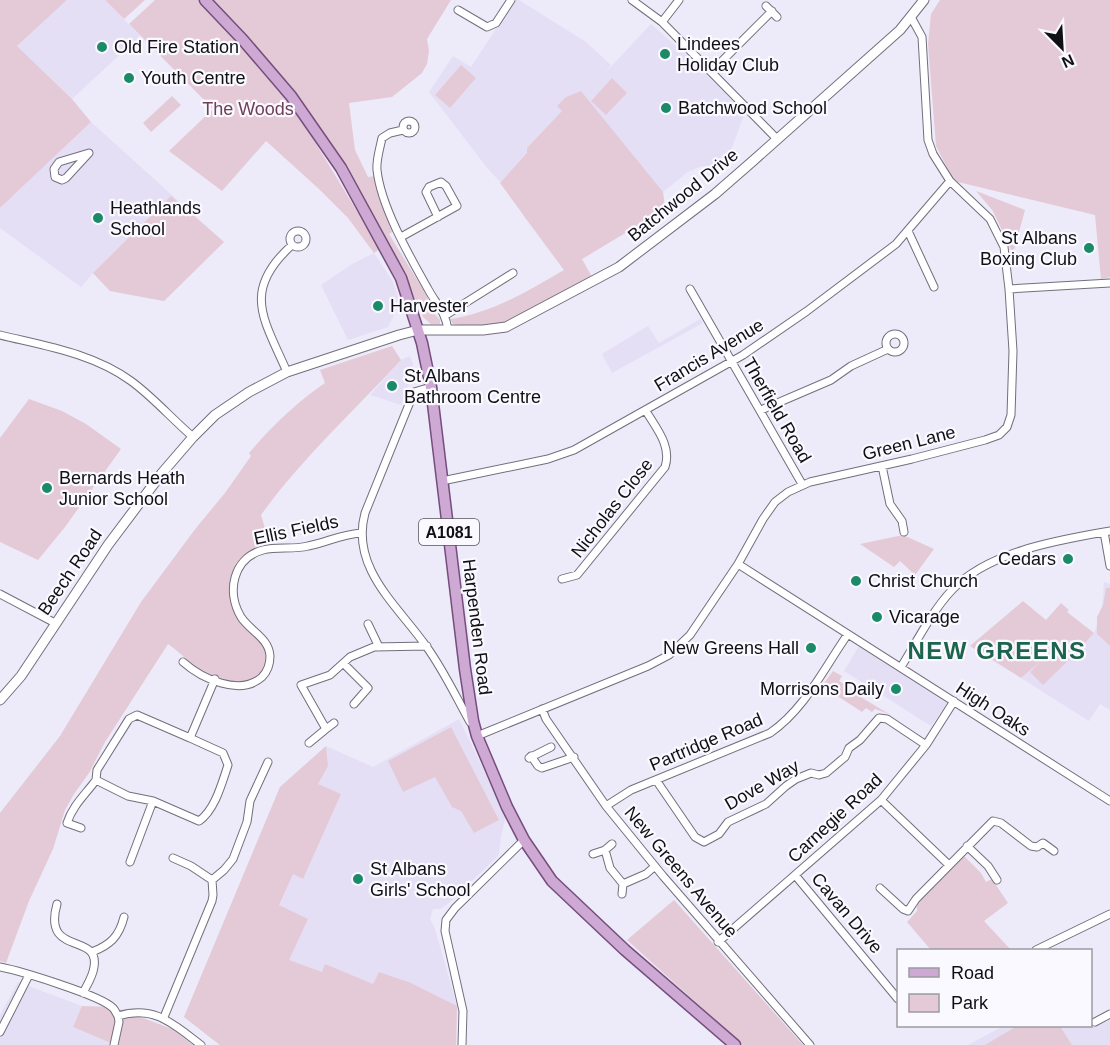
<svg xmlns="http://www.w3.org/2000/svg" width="1110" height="1045" font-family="Helvetica,sans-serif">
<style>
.built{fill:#e5dff6}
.green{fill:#e4cad6}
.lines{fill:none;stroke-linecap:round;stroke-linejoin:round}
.street-casing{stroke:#726f7c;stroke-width:9}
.secondary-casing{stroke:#726f7c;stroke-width:11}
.primary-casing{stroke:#754e7d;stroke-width:13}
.street{stroke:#fff;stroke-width:7}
.secondary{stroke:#fff;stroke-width:9}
.primary{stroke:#cda9d3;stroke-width:10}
.poi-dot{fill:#1b8a69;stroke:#faf9ff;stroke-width:2}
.labels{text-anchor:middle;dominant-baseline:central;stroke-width:4.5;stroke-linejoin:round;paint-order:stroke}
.shield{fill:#faf9ff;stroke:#56555a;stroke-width:1.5}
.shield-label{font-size:16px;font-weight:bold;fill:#100f14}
.poi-label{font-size:18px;fill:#100f14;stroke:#faf9ff;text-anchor:start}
.park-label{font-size:18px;fill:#6e3f57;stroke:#faf9ff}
.street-label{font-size:18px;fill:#100f14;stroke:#faf9ff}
.district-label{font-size:24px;font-weight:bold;letter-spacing:1.5px;fill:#1d644d;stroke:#faf9ff}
</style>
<rect width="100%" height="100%" fill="#edeaf9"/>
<path class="built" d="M67,0H105L140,36L72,99L17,46Z
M515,0H519L586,42L611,65L605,73L651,24L683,52L731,99L744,115L730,153L708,169L702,166L688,172L663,192L665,209L564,270L524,217L505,187L488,169L429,92L453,56L471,67Z
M91,122L224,242L164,301L110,291L93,273L81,287L0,228V208Z
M374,253L393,282L400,303L388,327L348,340L321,285L352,264Z
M700,319L703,323L612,373L602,354L648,326L659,343Z
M410,356L413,364L407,393L401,405L370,395L401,360Z
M1104,582L1110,584V710L1100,704L1089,721L1021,678L1049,652V642L1075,640L1094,633L1102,610Z
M859,646L947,703L931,726L844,671Z
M459,719L506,816L501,836L499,855L448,904L440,909H433L430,919L435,929L457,1006L456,1045H220L184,1017L280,787L326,746L373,767Z
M18,982L82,1006L73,1027L114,1045H0V1015Z
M1110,1017V1044L1108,1045H968L1003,1026H1083L1086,1027Z"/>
<path class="green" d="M0,0H67L17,46L72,99L91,122L0,208Z
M105,0H145L124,19Z
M155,0H200L241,42L296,111L380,249L374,253L348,218L319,189L266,141L222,191L169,151L213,109L129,24Z
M210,0H451L427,39L429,51L427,64L422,73L392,97L349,103L355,150L368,177L377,176L395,230L389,234L427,296L431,310L440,320V324H431L423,317L402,270L343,166Z
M940,0H1110V277L1101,279L1095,215L954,181L936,146L928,44L931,14Z
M461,65L476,78L450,108L435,95Z
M612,78L627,93L606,115L591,101Z
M581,91L663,192L665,209L582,259L592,277L502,324L473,327L453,324L450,319C492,313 528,291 564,270L500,183L527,153V148L562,111L557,106L566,97Z
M172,96L181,105L151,132L143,123Z
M976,191L1025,210L1013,254L993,211Z
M171,196L224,242L164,301L110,291L93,273Z
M392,346L401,360C354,411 302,458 261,515L270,545C232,551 218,591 240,622C248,632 260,637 265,649C268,657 267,668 260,675C243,690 207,677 192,664C184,657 177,650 168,644L105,742L89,773L74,794L65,810L53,849L29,901L6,963L0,961V813L60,736L141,602L196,528L225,493L251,456L249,453C271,427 297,402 325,383L320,370Z
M29,399L62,411L86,424L121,449L65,527L38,560L0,542V438Z
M903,535L934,549L915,575L900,561L894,567L860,544Z
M1106,588H1110V646L1097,634V617L1103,605Z
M1023,601L1046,620L1061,603L1069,610L1067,612L1094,633L1084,644L1075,640L1049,642L1050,652L1055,650L1062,656L1069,649L1074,655L1043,685L1030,672L1042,660L1021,678L970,646Z
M833,671L842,676L839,681L844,684V687L889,714L875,709L872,712L866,708L862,712L822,686Z
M451,727L499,820L474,833L461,811L452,807L435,777L403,792L388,761Z
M326,746L328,766L318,784L341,794L303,879L293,874L279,905L308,919L289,960L322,972L325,964L373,984L379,972L411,983L457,1006L456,1045H220L184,1017L280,787Z
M963,855L981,873L986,882L992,879L1008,903L984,921L1011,950H931L907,922L917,911V902Z
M674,900L803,1045H743L627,940Z
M82,1006L114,1007L172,1029L193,1045H115L73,1027Z
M1017,1026H1060L1072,1045H985Z"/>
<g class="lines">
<g class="street-casing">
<path id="street" d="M632,0L662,22L777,139
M766,6L777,17
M458,10L487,27L496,23L511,0
M662,22L679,0
M711,72L772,11
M403 127a6 6 0 1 1 12 0a6 6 0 1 1-12 0Z
M403,130L390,133L382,138C380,148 376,160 377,170C381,207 410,257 428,289C437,306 445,310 448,330
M89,153L66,178L62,180L55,177L54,169L59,162Z
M290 239a8 8 0 1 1 16 0a8 8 0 1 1-16 0Z
M908,231L934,287
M401,237L457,206L446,186L441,182L429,187L426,192L438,217
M690,289L802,484
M1009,289L1110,283
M446,315L513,273
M886 343a9 9 0 1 1 18 0a9 9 0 1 1-18 0Z
M0,335C45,346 92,353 131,381C153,397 172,419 193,437
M287,372C264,319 241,291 292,245
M431,387L414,392L365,513C350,568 398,606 426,646C443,669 456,697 470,722
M761,410L831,380L851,366L888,349
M882,466L890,504L902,521L904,532
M442,481L548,459L574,450L743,355L807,311L896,244L950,181
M1104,532L1110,566
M738,564L1110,801
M562,579L577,575L665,467C672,446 656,428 646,411
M0,594L55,623
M368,624L379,647
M183,662C201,678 240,697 262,677C267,672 270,664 270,656C269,638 250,631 241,617C226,592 233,558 263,550C277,546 293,550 308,546C328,542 339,535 361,533
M344,664L368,688L354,704
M901,667C916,643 932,611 952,590C989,551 1059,540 1110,531
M542,709L546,719L606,806L663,876L810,1045
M326,729L334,723
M477,736L648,666L669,655L690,635L738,564L763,519L775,502L788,492L810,482L912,459L985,440L999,435L1007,427L1011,415L1013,351L1009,289L1004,247L990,219L950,181L933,154L928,140L922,37L911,17
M190,738L137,715L129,719L97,770L96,780L128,796L153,801L199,821C215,810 222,783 228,765L223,753L190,738L215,679
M309,743L326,729L301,685L330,675L350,657L374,647L427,646
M531,756L538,766L542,768L574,757
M529,758L551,747
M656,780L695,837L704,842L719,834L728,822L766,804L786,786L796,779L811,773L819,775L826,773L845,757L849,748L860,740L879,718L887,719L926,745
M881,800L949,865
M606,806L631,790L770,733C805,709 824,668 848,634
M81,828L67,823C73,805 85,795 96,780
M612,844L605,850L610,868L623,884
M967,846L988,866L997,880
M593,854L605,850
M173,858L191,866L212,880
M130,862L153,801
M795,875L898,999
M212,880L224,870L233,859L247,822L250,801L268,762
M623,884L646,874L655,866
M880,888L903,909L908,911L916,899L993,821L1001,823L1031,846L1037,847L1043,843L1054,851
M622,894L623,884
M57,904C42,957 100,932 94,967C93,976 87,985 83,993
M718,942L881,800L926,745L954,701
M1036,950L1110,914
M92,952C110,945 119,937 124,917
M0,967C20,971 100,995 113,1008C115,1010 116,1013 118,1016
M118,1016C155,1005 173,1024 201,1045
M164,1017L212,901L213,895L212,880
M1095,1022L1110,1014
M0,1032L29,975
M114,1045L119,1022L118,1016
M462,1045L463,1011L445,931L446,920L455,908L524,840"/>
</g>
<g class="secondary-casing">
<path id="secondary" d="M0,700L21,676L108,545L162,473L193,437L215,415L249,392L287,372L399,335L418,330H483L506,327L619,267L715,194L754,160L900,30L924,0"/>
</g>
<g class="primary-casing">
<path id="primary" d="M205,0L243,40L291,96L341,168L401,278L422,343L431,387L465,669L473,721L477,736L507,807L524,840L552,881L625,950L735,1045"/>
</g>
<use href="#street" class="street"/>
<use href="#secondary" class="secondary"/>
<use href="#primary" class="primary"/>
</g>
<g class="poi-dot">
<circle cx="102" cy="47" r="6"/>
<circle cx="665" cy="54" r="6"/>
<circle cx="129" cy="78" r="6"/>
<circle cx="666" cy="108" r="6"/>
<circle cx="98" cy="218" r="6"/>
<circle cx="1089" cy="248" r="6"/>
<circle cx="378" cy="306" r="6"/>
<circle cx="392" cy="386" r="6"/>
<circle cx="47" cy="488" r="6"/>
<circle cx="1068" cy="559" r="6"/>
<circle cx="856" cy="581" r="6"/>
<circle cx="877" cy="617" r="6"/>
<circle cx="811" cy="648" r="6"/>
<circle cx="896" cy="689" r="6"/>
<circle cx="358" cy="879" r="6"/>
</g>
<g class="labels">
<rect class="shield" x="419" y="519" width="60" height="26" rx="4.5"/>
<g class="shield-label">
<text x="449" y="532">A1081</text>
</g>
<g class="poi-label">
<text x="677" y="44">Lindees<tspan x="677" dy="21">Holiday Club</tspan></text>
<text x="114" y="47">Old Fire Station</text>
<text x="141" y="78">Youth Centre</text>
<text x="678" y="108">Batchwood School</text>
<text x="110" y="208">Heathlands<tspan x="110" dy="21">School</tspan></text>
<text x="1077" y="238" text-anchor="end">St Albans<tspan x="1077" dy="21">Boxing Club</tspan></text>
<text x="390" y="306">Harvester</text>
<text x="404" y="376">St Albans<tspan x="404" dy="21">Bathroom Centre</tspan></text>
<text x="59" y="478">Bernards Heath<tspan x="59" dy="21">Junior School</tspan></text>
<text x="1056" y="559" text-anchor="end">Cedars</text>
<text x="868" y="581">Christ Church</text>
<text x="889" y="617">Vicarage</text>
<text x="799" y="648" text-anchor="end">New Greens Hall</text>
<text x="884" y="689" text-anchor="end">Morrisons Daily</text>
<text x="370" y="869">St Albans<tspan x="370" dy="21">Girls' School</tspan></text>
</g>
<g class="park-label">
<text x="248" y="109">The Woods</text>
</g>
<g class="street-label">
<text transform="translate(683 195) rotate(-39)">Batchwood Drive</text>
<text transform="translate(709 355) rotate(-31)">Francis Avenue</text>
<text transform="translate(777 410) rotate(60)">Therfield Road</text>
<text transform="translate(909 443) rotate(-14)">Green Lane</text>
<text transform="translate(612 508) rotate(-52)">Nicholas Close</text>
<text transform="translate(296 530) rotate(-12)">Ellis Fields</text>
<text transform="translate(70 572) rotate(-56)">Beech Road</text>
<text transform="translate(477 627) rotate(83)">Harpenden Road</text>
<text transform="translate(993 709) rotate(33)">High Oaks</text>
<text transform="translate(706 742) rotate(-23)">Partridge Road</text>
<text transform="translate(762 785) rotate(-30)">Dove Way</text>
<text transform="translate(835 818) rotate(-43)">Carnegie Road</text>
<text transform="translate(681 872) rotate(50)">New Greens Avenue</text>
<text transform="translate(847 913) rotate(50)">Cavan Drive</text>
</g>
<g class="district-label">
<text x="997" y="650">NEW GREENS</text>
</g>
</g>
<rect x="897" y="949" width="195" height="78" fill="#faf9ff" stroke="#9c9ba1" stroke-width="1.5"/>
<rect x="909" y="968" width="30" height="9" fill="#cda9d3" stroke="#9c9ba1" stroke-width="1.5"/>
<text x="951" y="979" font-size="18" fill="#100f14">Road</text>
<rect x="909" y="994" width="30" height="18" fill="#e4cad6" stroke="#9c9ba1" stroke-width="1.5"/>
<text x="951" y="1009" font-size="18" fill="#100f14">Park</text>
<g transform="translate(1062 48) rotate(156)" stroke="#faf9ff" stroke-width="4.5" paint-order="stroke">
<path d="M0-4.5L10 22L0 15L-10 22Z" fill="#100f14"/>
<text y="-9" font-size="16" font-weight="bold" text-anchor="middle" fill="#100f14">N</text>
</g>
</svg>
